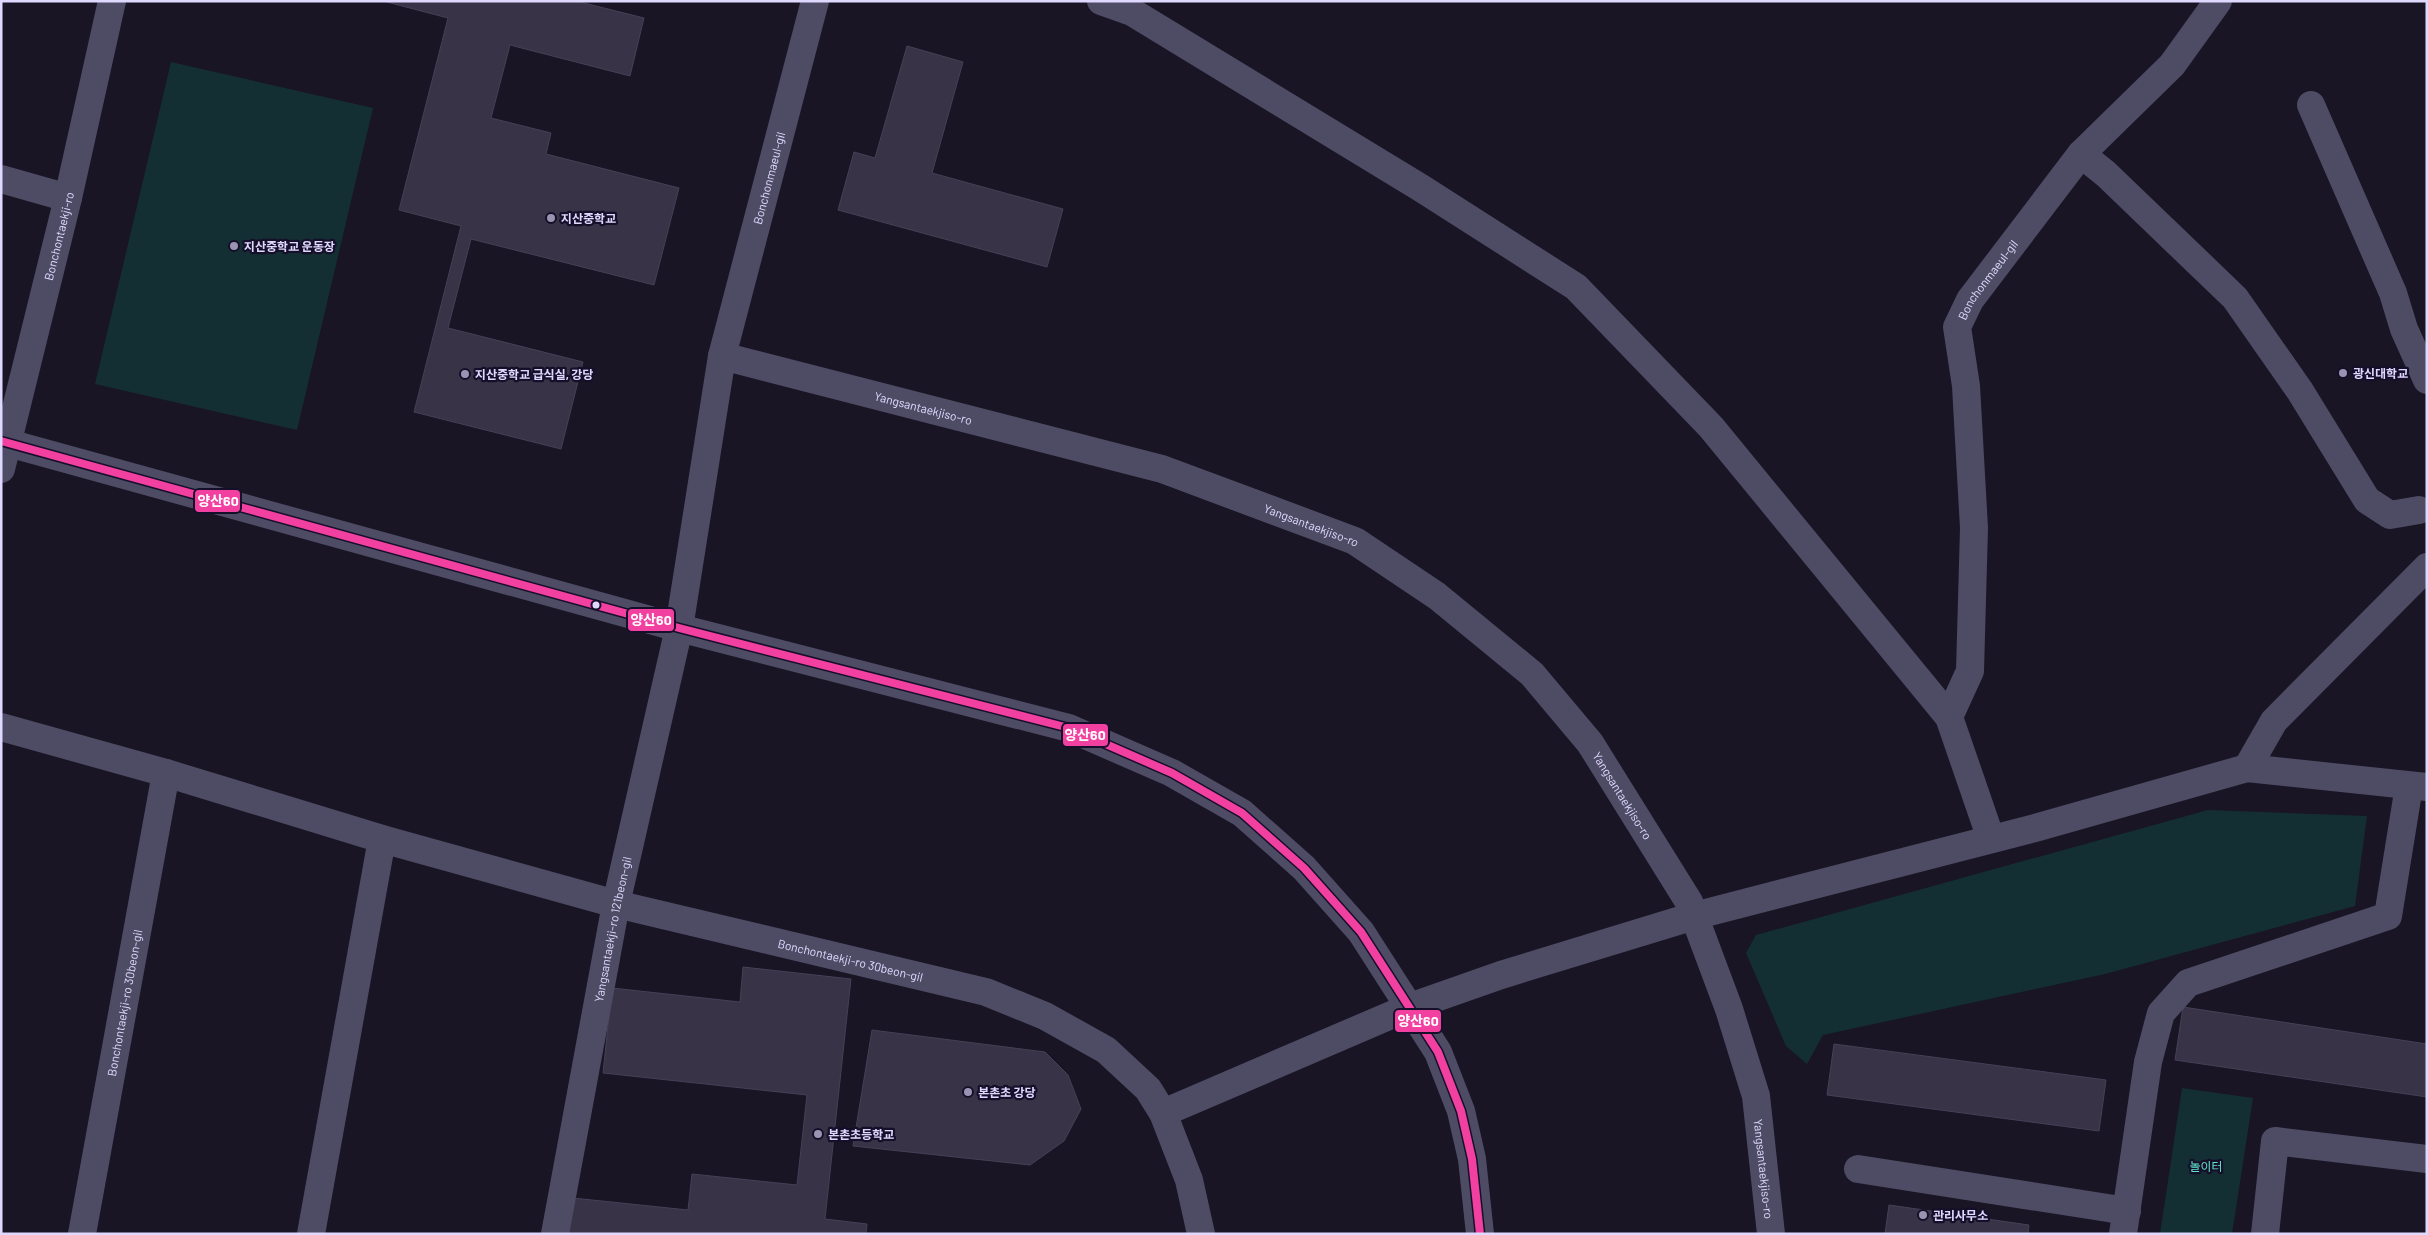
<svg xmlns="http://www.w3.org/2000/svg" width="2428" height="1235" font-family="Barlow,'Noto Sans KR',sans-serif">
<style>
.green{fill:#132f33}
.building{fill:#383346;stroke:#464058}
.lines{fill:none;stroke-linecap:round;stroke-linejoin:round}
.minor{stroke:#4e4b65;stroke-width:28}
.bus-1-casing{stroke:#160f2a;stroke-width:11}
.bus-1{stroke:#f240a1;stroke-width:8}
.poi-dot{fill:#9a94b2;stroke:#160f2a;stroke-width:2}
.bus-dot{fill:#e0d9ff;stroke:#160f2a;stroke-width:2}
.labels{text-anchor:middle;dominant-baseline:central;stroke-width:4.5;stroke-linejoin:round;paint-order:stroke}
.street-label{font-size:12px;fill:#e0d9ff;stroke:#160f2a}
.poi-label{font-size:12px;font-weight:bold;fill:#e0d9ff;stroke:#160f2a;text-anchor:start}
.park-label{font-size:12px;fill:#5fe5ce;stroke:#160f2a}
.line-badge{stroke:#160f2a;stroke-width:2}
.badge-label{font-size:14px;text-anchor:middle;font-weight:bold;fill:#fff}
</style>
<rect width="100%" height="100%" fill="#191524"/>
<path class="green" d="M171,62L373,108L297,430L95,384Z
M2208,810L2367,816L2355,906L2105,974L1823,1035L1807,1064L1786,1046L1746,953L1756,935Z
M2182,1088L2253,1098L2232,1234H2160Z"/>
<path class="building" d="M383,1H576L644,18L630,76L510,45L491,118L551,133L546,154L679,188L654,285L471,239L448,328L583,362L561,449L414,412L461,226L399,210L448,18Z
M907,46L963,62L932,173L1063,209L1047,267L838,210L854,152L875,158Z
M743,967L851,979L825,1219L867,1224L866,1234H569L573,1198L688,1210L692,1174L797,1185L807,1095L603,1073L612,988L740,1002Z
M2183,1007L2427,1044V1097L2175,1060Z
M872,1030L1045,1052L1068,1075L1081,1109L1064,1141L1030,1165L853,1146Z
M1834,1044L2106,1080L2099,1131L1827,1095Z
M1889,1205L2029,1225L2028,1234H1885Z"/>
<g class="lines">
<g class="minor">
<path d="M1101,1L1132,12L1421,188L1576,287L1711,427L1949,717L1991,839"/>
<path d="M2311,105L2393,293L2404,329L2427,380"/>
<path d="M2081,154L2106,174L2235,298L2300,391L2367,500L2390,515L2419,510"/>
<path d="M1,179L68,198"/>
<path id="s1" d="M722,356L815,1"/>
<path d="M1,441L679,628L1069,728L1172,773L1242,813L1304,868L1361,932L1438,1052L1461,1111L1472,1159L1480,1234"/>
<path id="s2" d="M1,469L68,198L112,1"/>
<path id="s3" d="M1949,717L1970,671L1974,528L1966,386L1957,327L1970,300L2081,154L2172,65L2218,1"/>
<path id="s4" d="M1,727L166,773L382,839L616,904L986,992L1045,1016L1106,1050L1148,1089L1163,1113L1189,1180L1201,1234"/>
<path d="M2247,768L2274,721L2427,567"/>
<path d="M1163,1113L1410,1007L1501,975L1694,916L2035,828L2247,768L2427,787"/>
<path d="M1858,1169L2127,1211"/>
<path id="s5" d="M82,1234L166,773"/>
<path d="M311,1234L382,839"/>
<path id="s6" d="M555,1234L616,904L679,628L722,356L1162,469L1355,541L1437,596L1532,674L1590,743L1689,902L1729,1009L1756,1096L1771,1234"/>
<path d="M2123,1234L2148,1062L2161,1013L2188,983L2388,916L2409,786"/>
<path d="M2265,1234L2275,1141L2427,1159"/>
</g>
<g class="bus-1-casing">
<path id="bus-1" d="M1,441L679,628L1069,728L1172,773L1242,813L1304,868L1361,932L1438,1052L1461,1111L1472,1159L1480,1234"/>
</g>
<use href="#bus-1" class="bus-1"/>
</g>
<g class="poi-dot">
<circle cx="551" cy="218" r="5"/>
<circle cx="234" cy="246" r="5"/>
<circle cx="2343" cy="373" r="5"/>
<circle cx="465" cy="374" r="5"/>
<circle cx="968" cy="1092" r="5"/>
<circle cx="818" cy="1134" r="5"/>
<circle cx="1923" cy="1215" r="5"/>
</g>
<circle class="bus-dot" cx="596" cy="605" r="4.5"/>
<g class="labels">
<g class="street-label">
<text stroke="none"><textPath href="#s1" startOffset="184">Bonchonmaeul-gil</textPath></text>
<text stroke="none"><textPath href="#s2" startOffset="240">Bonchontaekji-ro</textPath></text>
<text stroke="none"><textPath href="#s3" startOffset="452">Bonchonmaeul-gil</textPath></text>
<text stroke="none"><textPath href="#s6" startOffset="1102">Yangsantaekjiso-ro</textPath></text>
<text stroke="none"><textPath href="#s6" startOffset="1508">Yangsantaekjiso-ro</textPath></text>
<text stroke="none"><textPath href="#s6" startOffset="1928">Yangsantaekjiso-ro</textPath></text>
<text stroke="none"><textPath href="#s6" startOffset="310">Yangsantaekji-ro 121beon-gil</textPath></text>
<text stroke="none"><textPath href="#s4" startOffset="881">Bonchontaekji-ro 30beon-gil</textPath></text>
<text stroke="none"><textPath href="#s5" startOffset="235">Bonchontaekji-ro 30beon-gil</textPath></text>
<text stroke="none"><textPath href="#s6" startOffset="2332">Yangsantaekjiso-ro</textPath></text>
</g>
<g class="poi-label">
<text x="561" y="218">지산중학교</text>
<text x="244" y="246">지산중학교 운동장</text>
<text x="2353" y="373">광신대학교</text>
<text x="475" y="374">지산중학교 급식실, 강당</text>
<text x="978" y="1092">본촌초 강당</text>
<text x="828" y="1134">본촌초등학교</text>
<text x="1933" y="1215">관리사무소</text>
</g>
<g class="park-label">
<text x="2206" y="1166">놀이터</text>
</g>
</g>
<g class="line-badge">
<rect x="194" y="489" width="47" height="24" rx="5" fill="#f240a1"/>
<rect x="627" y="608" width="48" height="24" rx="5" fill="#f240a1"/>
<rect x="1062" y="723" width="47" height="24" rx="5" fill="#f240a1"/>
<rect x="1394" y="1009" width="48" height="24" rx="5" fill="#f240a1"/>
</g>
<g class="badge-label">
<text x="218" y="506">양산60</text>
<text x="651" y="625">양산60</text>
<text x="1085" y="740">양산60</text>
<text x="1418" y="1026">양산60</text>
</g>
<rect width="2428" height="1235" fill="none" stroke="#e0d9ff" stroke-width="5"/>
</svg>
